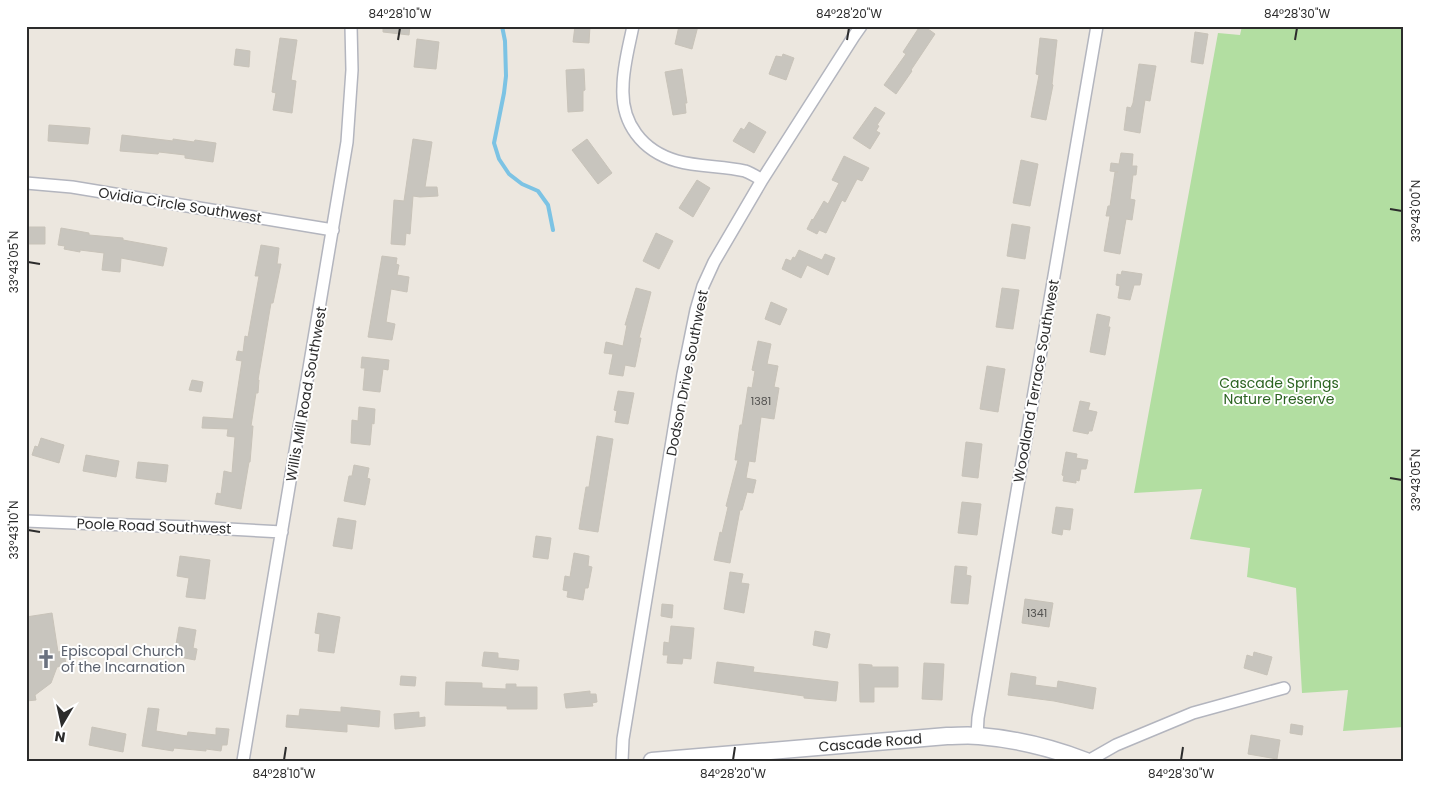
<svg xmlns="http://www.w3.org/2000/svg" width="1430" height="787" font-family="Poppins,sans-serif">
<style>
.green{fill:#b2dea1}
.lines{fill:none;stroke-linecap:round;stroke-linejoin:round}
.stream{stroke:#7cc3e4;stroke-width:4}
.building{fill:#c8c5be;stroke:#c8c3b9}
.minor-casing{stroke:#b3b5be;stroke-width:14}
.secondary-casing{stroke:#b3b5be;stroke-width:19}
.minor{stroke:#fff;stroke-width:11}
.secondary{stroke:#fff;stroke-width:16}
.ticks{fill:none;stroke:#2c2c2c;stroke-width:2}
.labels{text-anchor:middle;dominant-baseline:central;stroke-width:4;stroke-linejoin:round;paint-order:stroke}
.number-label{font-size:11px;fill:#535250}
.street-label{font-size:14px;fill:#2c2c2c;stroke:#fff}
.park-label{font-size:14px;fill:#2b6321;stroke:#fff}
.worship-label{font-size:14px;fill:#5b616d;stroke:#fff;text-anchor:start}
.neatline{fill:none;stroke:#2c2c2c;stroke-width:2}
.ticks-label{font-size:12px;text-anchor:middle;fill:#2c2c2c}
</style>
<rect width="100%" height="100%" fill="#ece7df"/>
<path class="green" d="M1242,26H1404V727L1343,731L1348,690L1302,693L1296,588L1247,577L1250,548L1190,539L1202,489L1134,493L1218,33L1240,35Z"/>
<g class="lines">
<path class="stream" d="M502,26L505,41L506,76L504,93L494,143L499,159L509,174L522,184L538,191L548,205L553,230"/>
</g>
<path class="building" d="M383,26H410L409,35L383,32Z
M575,26H590L589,43L573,42Z
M679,26H698L692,49L675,44Z
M920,26H924L935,34L911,70L912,71L896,94L884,85L906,54L903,52Z
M1195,32L1208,34L1203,64L1191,62Z
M280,38L297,40L291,80L296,81L292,113L273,110L276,93L272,92Z
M1040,38L1057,40L1052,84L1053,85L1046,120L1031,117L1039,75L1036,74Z
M417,39L439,42L436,69L414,67Z
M236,49L250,51L249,67L234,65Z
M783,54L794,58L786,80L769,74L776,56L782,57Z
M1139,64L1156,66L1150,101L1145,100L1140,133L1124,130L1127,107L1131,108L1133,103Z
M584,69L585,90L583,91V111L568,112L566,70Z
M682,69L687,103H685L686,113L673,115L665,72Z
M875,107L885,113L877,125L879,126L876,131L880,133L870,149L853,138Z
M749,122L766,132L754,153L733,141L741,128L744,130Z
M49,125L90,128L88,144L48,141Z
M122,135L173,141V139L194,142L195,140L216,143L213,162L185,158V155L159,152L158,154L120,151Z
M413,139L432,142L425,187H437L438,196L420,197L413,196L410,234L406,233L405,245L391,244L394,200L404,201Z
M587,139L612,173L598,184L572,150Z
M1121,153L1133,154L1132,166H1137L1136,175H1133L1130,199L1135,200L1132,220L1126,219L1120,254L1104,251L1110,216H1106L1108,206H1110L1115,172H1118L1110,171L1111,163L1119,164Z
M844,156L869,168L862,181L857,179L845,202L842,200L826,233L819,230L817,234L807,229L812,219L813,220L824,201L828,204L839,183L832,180Z
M1021,160L1038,164L1030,206L1013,203Z
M697,180L710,188L693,217L679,208Z
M1012,224L1030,227L1025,259L1007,256Z
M26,227H45V244H26Z
M61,228L89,233V235L123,238V240L167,248L163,266L121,258L120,272L102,270L104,253L80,250V252L64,249L65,246L58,245Z
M656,233L673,241L659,269L643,261Z
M261,245L279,248L277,264H281L273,303H271L258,380H259L258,393H256L251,426H253L250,462H249L241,509L215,504L217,493L221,494L224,471L232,473L235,437L227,436L228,429L202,428L203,417L233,419L242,361L236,360L238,351L243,352L245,336L248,337L259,276H255Z
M799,250L822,260L825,254L835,258L828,275L807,265L801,278L782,269L786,259L791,261L793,257L795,258Z
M382,256L397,258L396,264L399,265L397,275L409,277L407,292L391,289L386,322L395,324L392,340L368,337Z
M1122,271L1142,274L1140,285H1134L1130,300L1118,298L1120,286L1116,285L1117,274L1121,275Z
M636,288L651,292L639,338H641L635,367L625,365L623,376L609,374L613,354L604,353L606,342L623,346L627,325H625Z
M1002,288L1019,290L1013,329L996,327Z
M771,302L787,309L780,325L765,319Z
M1097,314L1110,317L1108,327H1110L1105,355L1090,352Z
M758,341L771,344L767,364L778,366L774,387L779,388L774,419L761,417L755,462L749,461L746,478L756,480L753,493L747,492L742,510H740L730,563L714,560L720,532L722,533L728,507L726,506L738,460H735L740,425H742L748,387L752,388L755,371L752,370Z
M362,357L389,360L388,370L383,369L380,392L363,390L365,368H361Z
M987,366L1005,369L998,412L980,409Z
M192,380L203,382L201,392L189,390Z
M618,391L634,393L628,424L615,422L617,411L614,410Z
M1080,401L1090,403L1088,410L1097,412L1092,431H1089L1088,434L1073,431Z
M359,407L375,409L374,424L372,423L370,445L351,443L352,420L358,421Z
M597,436L613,439L598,532L579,529L586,487H589Z
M41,438L64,445L59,463L32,455L35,446L38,447Z
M966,442L982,444L978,478L962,476Z
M1066,452L1077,454L1076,458L1088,460L1086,469H1081L1079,481L1076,480V483L1063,481L1064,476L1062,475Z
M86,455L119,461L116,477L83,471Z
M138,462L168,465L166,482L136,478Z
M354,465L369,468L367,478L370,479L365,505L344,501L349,476H352Z
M962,502L981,504L977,535L958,533Z
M1056,507L1073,509L1070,530L1063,529L1062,535L1052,533Z
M338,518L356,521L352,549L333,546Z
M536,536L551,538L548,559L533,557Z
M574,553L589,556L588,566L592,567L588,588H585L583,600L567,597L568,591L563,590L565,576L570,577Z
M180,556L210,560L205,599L186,597L189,578L177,576Z
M955,566L967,567L966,575L971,576L968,604L951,603Z
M730,572L743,574L741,583L749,584L744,613L724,609Z
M1025,599L1053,603L1049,627L1022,623Z
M662,604L673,605L672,618L661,616Z
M52,613L58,652L64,651L66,665L57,667L51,683L35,695L36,700L26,701V617Z
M318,613L340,617L334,653L318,651L320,634L315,633Z
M671,626L694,628L691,659L683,658L682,664L667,663L668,655H663L664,642L669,643Z
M179,627L196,630L193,648L197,649L195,660L174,656Z
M815,631L830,634L827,648L813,645Z
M484,652L498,653V658L519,660L518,670L482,666Z
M1254,652L1272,657L1267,675L1244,668L1247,655L1253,657Z
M717,662L754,667L753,672L838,682L836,701L804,698V696L714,683Z
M924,663L944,664L942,700L922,699Z
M859,664L872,665V667H898V687H874V702H860Z
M1011,673L1036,677L1035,685L1057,688L1058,681L1096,688L1093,709L1054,701L1008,695Z
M401,676L416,677L415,686L400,685Z
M446,682L482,683V688L506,689V684H516V687H537V709H507V706L445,705Z
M590,691V694H596L597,702L592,703L593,706L566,708L564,694Z
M341,707L380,711L379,727L347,724V732L286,727L287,715L299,716L300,709L341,712Z
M148,708L159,709L156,731L187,736L188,732L216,735V728L229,729L227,745H222L221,751L206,749V751L174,748L173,751L142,746Z
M419,712V718L425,717V726L395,729L394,714Z
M1291,724L1303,726L1302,735L1290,733Z
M92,727L126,734L123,752L89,745Z
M1251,735L1280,740L1277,759L1248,754Z"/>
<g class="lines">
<g class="minor-casing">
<path id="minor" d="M633,26C629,46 623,67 623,87C621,123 642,151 677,161C699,167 723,166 745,171C751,173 757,177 762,180
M26,183L72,187L333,230
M26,521L98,524L192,527L282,532
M977,736L978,718L1097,26
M243,761L347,142L352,70L351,26
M622,761L623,739L683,374L696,310L703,286L714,262L762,180L854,36L861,26
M1088,761L1116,745L1193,713L1284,688"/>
</g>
<g class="secondary-casing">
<g id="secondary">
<path id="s1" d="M652,761L947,736C958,736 968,735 979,736C1016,739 1052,748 1086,761"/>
</g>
</g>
<use href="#minor" class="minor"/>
<use href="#secondary" class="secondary"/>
</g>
<path class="ticks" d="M398,40L400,28M847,40L849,28M1295,40L1297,28M1390,209L1402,211M28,262L40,264M1390,478L1402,480M28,530L40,532M284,760L286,747M733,760L735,747M1181,760L1183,747"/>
<defs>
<g id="church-bare" transform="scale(1.5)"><path d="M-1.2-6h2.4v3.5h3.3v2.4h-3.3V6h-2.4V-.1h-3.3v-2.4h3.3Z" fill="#6b7280" stroke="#fff" stroke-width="2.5" paint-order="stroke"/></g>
</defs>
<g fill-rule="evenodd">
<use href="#church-bare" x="46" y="659"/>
</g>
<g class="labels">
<g class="number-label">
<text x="761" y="401">1381</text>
<text x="1037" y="613">1341</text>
</g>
<g class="street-label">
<text transform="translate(180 205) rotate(9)">Ovidia Circle Southwest</text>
<text transform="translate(687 373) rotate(-79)">Dodson Drive Southwest</text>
<text transform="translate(1036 381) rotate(-80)">Woodland Terrace Southwest</text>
<text transform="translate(306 394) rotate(-80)">Willis Mill Road Southwest</text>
<text transform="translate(154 526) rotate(2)">Poole Road Southwest</text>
<text stroke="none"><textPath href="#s1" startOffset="219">Cascade Road</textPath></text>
</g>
<g class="park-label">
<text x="1279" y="383">Cascade Springs<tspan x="1279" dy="16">Nature Preserve</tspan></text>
</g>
<g class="worship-label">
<text x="61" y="651">Episcopal Church<tspan x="61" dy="16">of the Incarnation</tspan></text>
</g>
</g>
<rect width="1430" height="787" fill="none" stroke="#ffffff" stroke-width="55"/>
<g transform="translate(62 724) rotate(189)" stroke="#ffffff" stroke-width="4" paint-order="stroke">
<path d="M0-4L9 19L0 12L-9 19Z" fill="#2c2c2c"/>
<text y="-8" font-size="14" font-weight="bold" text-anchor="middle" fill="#2c2c2c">N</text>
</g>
<rect x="28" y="28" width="1374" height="732" class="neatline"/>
<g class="ticks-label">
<text x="400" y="18">84°28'10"W</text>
<text x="849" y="18">84°28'20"W</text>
<text x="1297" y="18">84°28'30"W</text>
<text transform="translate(1416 211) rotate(-90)" y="4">33°43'00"N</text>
<text transform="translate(14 262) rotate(-90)" y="4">33°43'05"N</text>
<text transform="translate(1416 480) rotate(-90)" y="4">33°43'05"N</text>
<text transform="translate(14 530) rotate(-90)" y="4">33°43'10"N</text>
<text x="284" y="778">84°28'10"W</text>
<text x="733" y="778">84°28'20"W</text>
<text x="1181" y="778">84°28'30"W</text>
</g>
</svg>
